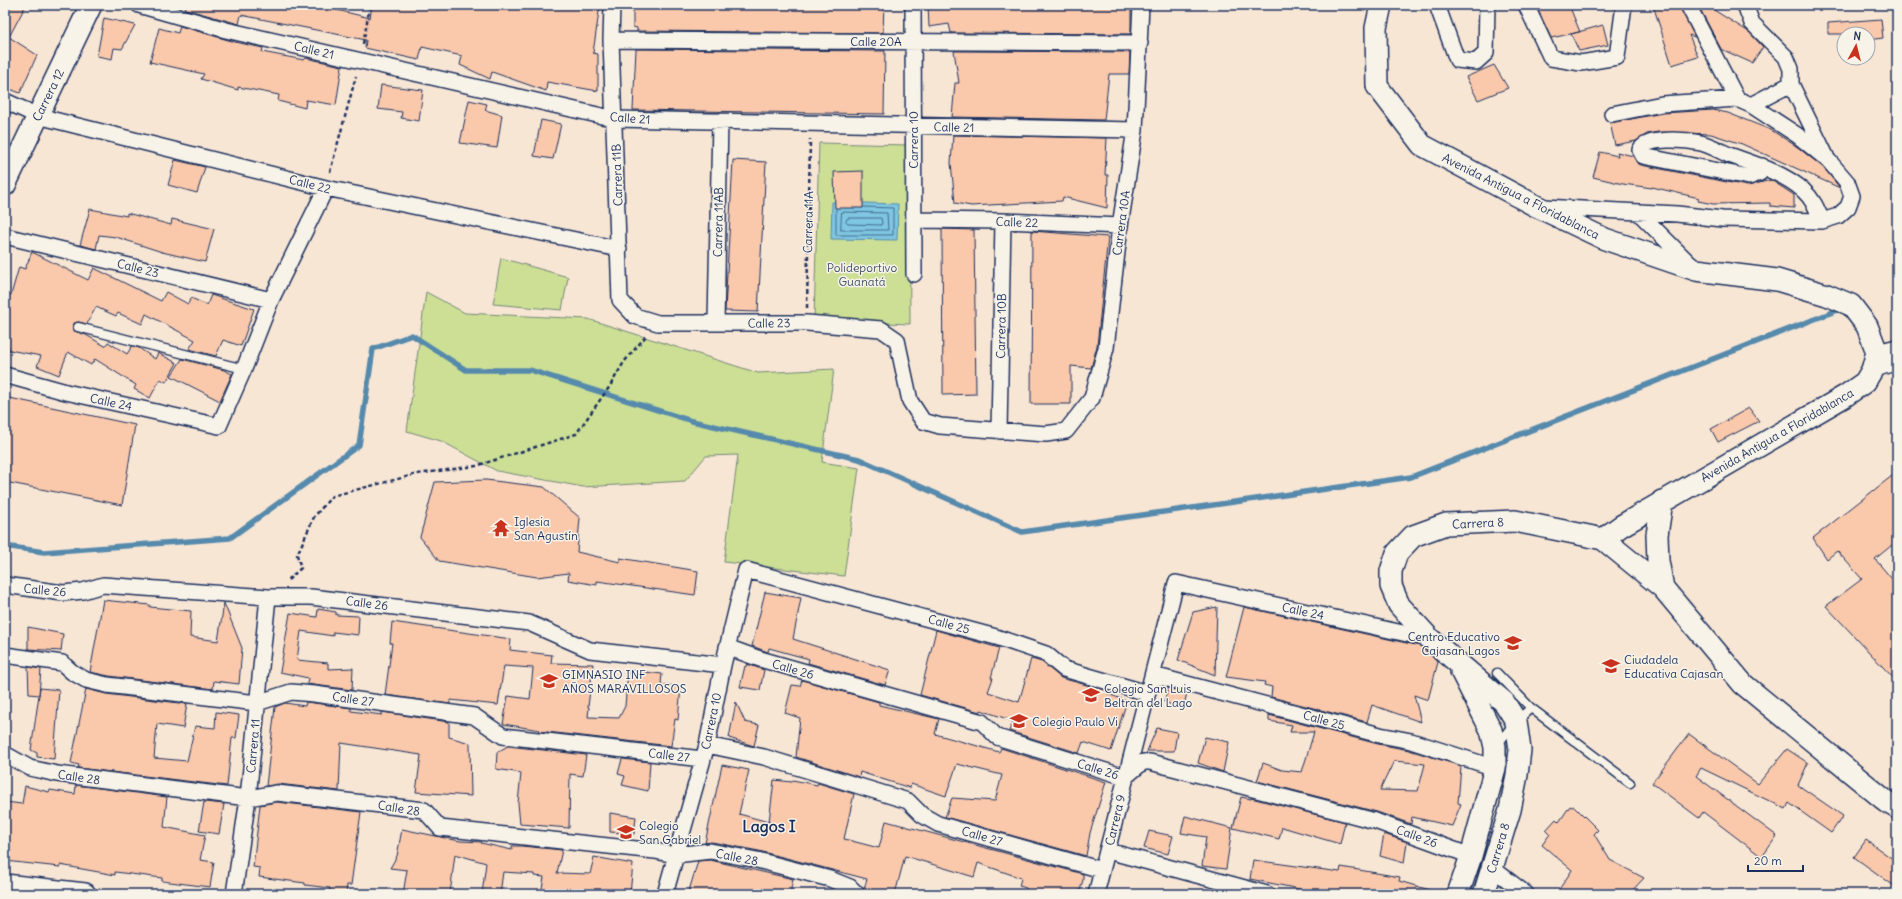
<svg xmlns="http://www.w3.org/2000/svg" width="1902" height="899" font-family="Delius,sans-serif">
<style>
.green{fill:#ccdf94;stroke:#748779}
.water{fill:#7fc6e0;stroke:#578aac}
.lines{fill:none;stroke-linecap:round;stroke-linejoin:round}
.shore{stroke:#436b92;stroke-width:1}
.stream{stroke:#578aac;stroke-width:5.5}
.building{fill:#fac8aa;stroke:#1b2f5e;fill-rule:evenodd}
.lane-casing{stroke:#1b2f5e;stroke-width:11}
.street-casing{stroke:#1b2f5e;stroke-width:18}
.secondary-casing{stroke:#1b2f5e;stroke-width:24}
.path{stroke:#1b2f5e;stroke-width:2.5;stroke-dasharray:4 3;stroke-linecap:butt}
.lane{stroke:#f7f3e8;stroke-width:8}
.street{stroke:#f7f3e8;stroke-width:15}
.secondary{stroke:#f7f3e8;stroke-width:21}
.labels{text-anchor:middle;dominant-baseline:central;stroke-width:3;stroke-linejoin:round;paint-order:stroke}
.street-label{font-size:12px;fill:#1b2f5e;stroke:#f7f3e8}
.park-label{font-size:12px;fill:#3e5269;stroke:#f7f3e8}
.poi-label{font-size:12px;fill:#1b2f5e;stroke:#f7f3e8;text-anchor:start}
.district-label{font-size:16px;font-weight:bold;fill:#1b2f5e;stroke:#f7f3e8}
</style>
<rect width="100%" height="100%" fill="#f8e6d5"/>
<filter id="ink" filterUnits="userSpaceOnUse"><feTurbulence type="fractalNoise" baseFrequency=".025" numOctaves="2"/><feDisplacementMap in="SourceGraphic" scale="8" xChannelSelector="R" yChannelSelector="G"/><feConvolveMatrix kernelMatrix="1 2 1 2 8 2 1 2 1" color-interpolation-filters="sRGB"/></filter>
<g filter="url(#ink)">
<path class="green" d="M819,143L909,145L910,324L814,320Z
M501,258L568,277L562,310L493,304Z
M426,292L465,313L588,319L758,373L834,369L822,462L859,468L844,576L724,562L738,455L706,456L685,481L583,487L497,471L441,441L407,431Z"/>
<path class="water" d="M832,202L898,204L897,240L831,239Z"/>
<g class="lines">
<path class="shore" d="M836,209V235H893V208L864,207
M842,212L887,213L888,230H841Z
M848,218H881L882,223L881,225L848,224L846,222Z"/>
<path class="stream" d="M5,546L44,552L230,538L359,445L373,349L412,335L466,370H530L692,421L859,459L1022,532L1411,477L1843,308"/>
</g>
<path class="building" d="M5,5H26L9,37L37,55L20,93L5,87Z
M186,5H334L333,9L370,18L372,5H600L593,53L598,54V91L547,82L546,91L492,72L490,79L460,65L462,56L422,47L419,60L365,48L366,40L241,15L239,24L185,9Z
M633,5H884L883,33L637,31V28L633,27Z
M928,5H1131V34L951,33L949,24L929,27Z
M1536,5H1569L1580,32L1551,38Z
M1653,5H1679L1695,37L1689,35L1698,57L1672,65Z
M1698,5H1706L1749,32L1763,47L1752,63L1721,49Z
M104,18L135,25L122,49L114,48L112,59L97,56Z
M1881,19L1883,38L1868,40V34H1828V23Z
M1603,25L1608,45L1579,51L1571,34Z
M180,26L235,42L263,48L262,52L304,60L306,58L342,66L336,105L306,100L305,108L278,101L279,95L238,87V90L201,79L204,74L150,62L159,28L178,33Z
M636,49L885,51L884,114L633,110Z
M954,51L1130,52L1129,74H1109L1104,120L952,117L955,83H959Z
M1494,65L1508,88L1478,100L1466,77Z
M381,85L423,90L419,121L401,118L402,112L378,109Z
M469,100L487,104L485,110L502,115L497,148L460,143Z
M1713,110L1728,113L1771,130L1796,146L1823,167L1840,188L1742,144L1711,134L1658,132L1647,134L1636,141L1615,145L1610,123L1663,113Z
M541,120L561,124L553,159L534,156Z
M953,135L1107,138L1105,175H1108L1107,208L1063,197L1062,201L971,206L955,203L951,163Z
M1600,152L1618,156L1617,152L1633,156L1637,163L1641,165L1747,186L1771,180L1794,195V208L1770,206V203L1713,204L1698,201L1699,198L1652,187V188L1623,184L1593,177Z
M175,160L205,167L197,193L168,185Z
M733,160L766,162L758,312L725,311Z
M863,171V208H835L834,172Z
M90,209L127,216V213L171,225L172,219L214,229L205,262L162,252L116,237L99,235L96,249L80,245Z
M942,229L974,230L976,394L943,395Z
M1032,231L1108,237L1097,346L1091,368L1071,366V404H1031Z
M32,252L88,280L94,268L161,301L166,292L188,304L191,298L207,305L211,295L254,309L241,346L223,340L216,356L189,349L195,340L146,314L142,324L118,313L116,316L96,307L87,324L79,322L74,323V331L86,335L105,346L108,342L127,354L132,346L139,348L155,359L158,353L177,363L166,382L160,379L150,398L134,389L136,385L95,359L91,365L68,352L59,375L37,366L41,356L9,350V347L5,346V293L11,295L19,267L25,269Z
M182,359L224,370L232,374L220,401L171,376Z
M5,397L135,425L122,505L5,482Z
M1749,408L1759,421L1718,442L1711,429Z
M1897,472V541L1875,559L1897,585V682L1826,606L1862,579L1837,551L1827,559L1813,538Z
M486,480L544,487L580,518L577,552L620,562V558L698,571L695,595L597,581V585L568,580L569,573L537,577L439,561L420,537L435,482Z
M765,592L801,598L793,639L890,670L885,685L808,663L809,659L769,648L768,652L752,646Z
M103,600L150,605V607L191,611L190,637L218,641L224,603L242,648L239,684L214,681L213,689L109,676L90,672Z
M1217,607L1215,675L1178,660L1193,612Z
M1244,607L1420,646L1438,662L1428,700L1414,695L1421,722L1372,705L1367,722L1271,697L1272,687L1264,685L1265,682L1226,677Z
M318,609L336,612V615L359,616L358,635L333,632V636L301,631L297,660L328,663V669L353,668L352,690L307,684L308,678L280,672L290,613L317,617Z
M392,622L511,639L510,650L552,655L551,663L593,664L588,707H589L588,717L619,718L625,706L628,670L662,674L661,684L681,687L678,720L675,719L671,746L538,731L540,730L503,724L508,696L530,699L533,668L504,666L498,705L450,700V704L385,695L392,643H390Z
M28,627L63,634L61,651L28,649Z
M936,630L999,648L991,678H993L988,692L1019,702L1031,659L1042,662L1061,678L1109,691L1108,694L1127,701L1111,751L1083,742L1079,753L1009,731L1013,721L981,710L980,712L920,695Z
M747,664L764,670L760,690L740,687L745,666H747Z
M28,667L41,669L39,695L29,694Z
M802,680L879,702V705L939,719L935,734L999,752L1001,748L1106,782L1090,833L1086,856L945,817L952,798L995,801L1002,775L957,764L946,796L911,784L910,788L860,772L859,777L796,757L800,718L785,713L792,685L800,686Z
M40,688L59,690L54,759L37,757V753L31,750Z
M1168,688L1187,693L1183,709L1164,702Z
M86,689L106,694L187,704L183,728L157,724L154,758L187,761L195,726L215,728L216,712L239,715L236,738H232L227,786L78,768L79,765L71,763Z
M306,702L351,708V711L382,715V712L449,722V737L470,743L471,796L416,792L421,755L341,743L339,791L278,784L266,786L275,707L285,703L305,706Z
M736,702L745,722L759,725L754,746L729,738Z
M1269,715L1378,744L1409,750L1461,766L1458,803L1461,804L1452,826L1412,817L1411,824L1377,812L1257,781L1263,763L1282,770L1302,772L1314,732H1290L1292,725L1269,721ZM1394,761L1425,764L1418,791L1380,790Z
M1157,728L1177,732L1174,751H1147Z
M1689,734L1758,784L1787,749L1808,763L1798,785L1843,816L1831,833L1789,803L1786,809L1701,768L1696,776L1777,836L1762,857L1703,812L1699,818L1652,783Z
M1205,737L1229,742L1223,772L1198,763Z
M508,746L586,755L583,776L570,774L569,828L520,824L518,803L521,773L496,769L497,752Z
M622,759L650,762L648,791L622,785L625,776L618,774Z
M722,765L749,770L739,814L769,822L774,780L792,782L793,780L817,785L818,783L854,794L844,839L879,848L886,821L1083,874V880L1079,894H1026V888L1019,886L1021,878L978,863L974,877L905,856L895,894H866L864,889L867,879L759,851L712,842L705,843Z
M76,785L167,797L164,827L205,835L200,860L214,862L210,887L162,881V878L115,872V875L60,865V867L5,861V802L22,804L25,786L49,792L50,790L75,794Z
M1241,797L1251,799V798L1345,822L1340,844L1282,827L1279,839L1233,828Z
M204,802L224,804L219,834L199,831Z
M277,802L361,812L351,885H347L346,894H330V888L305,885V883L259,877L260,868L253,867L260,805Z
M1570,806L1572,807L1574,806L1598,830L1594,834L1610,860L1644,878L1629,894H1556L1572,870L1542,845L1550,834L1546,830L1556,819L1559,822Z
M610,813L636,817L634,834L610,832Z
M1185,816L1232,828L1226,869L1202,866L1206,837L1181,833Z
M402,829L460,841L482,842L481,843L512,850V846H521L562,850L557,873L590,874L594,857L633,864L630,894H541L544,877L534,876V874L503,872L500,894H482L486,863L455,854L450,894H403L407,870L390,868L397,856Z
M1149,831L1173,836L1168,854L1144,848Z
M1384,834L1407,842L1404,863L1380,856Z
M1866,840L1897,862V888L1854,857Z
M710,860L793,879L790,894H688L698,861Z
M1253,860L1340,872L1341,867L1400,877L1399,881L1430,890L1429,894H1329L1304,890L1250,879Z"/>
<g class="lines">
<g class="lane-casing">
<path id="lane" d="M78,327L244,369
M1497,673L1531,708L1630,783
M1497,745L1516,721L1531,708"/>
</g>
<g class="street-casing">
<path id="street" d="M139,5L226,30L615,119L1135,130
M612,5L611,40L620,300L635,316L658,323H807L881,329L897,340L910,401L923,421L940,426L1046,434L1066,431L1092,398L1106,348L1120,226L1135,130L1141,5
M913,5L914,274
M1437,5L1457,60L1476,62L1486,53L1487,5
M1526,5L1551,58L1581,63L1617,57L1624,5
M1688,5L1737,99
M1745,5L1752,23L1786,57L1791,69V84L1826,156
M611,40L1140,43
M5,101L38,116L326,188L619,249
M1751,105L1791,84
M1762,166L1760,173L1749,177L1643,156L1640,150C1647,136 1687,140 1701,143C1710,145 1720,151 1729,155C1754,164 1782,172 1803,190C1813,199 1817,209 1822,221
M1544,207L1677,214L1722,219L1822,221L1838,216L1848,207L1852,196L1847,182L1829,161L1797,135L1751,105L1737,99L1662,104L1612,114
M1638,212L1694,268
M914,220L1003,221L1120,226
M5,236L271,300
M716,323L720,121
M1877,352L1897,347
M1872,370L1897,362
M5,375L66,392L219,426L244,369L271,300L326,188
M999,431L1003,221
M5,585L63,593L83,591L103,585L268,597H311L529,623L590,650L723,665
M727,647L760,659L982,722L997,737L1125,777L1143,762H1150L1375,821L1471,856
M5,655L62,663L72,672L86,680L107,685L257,703L291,692L314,694L474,716L503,736L702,759
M1153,675L1380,735L1411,741L1495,768
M707,745L764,757L908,801L922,815L938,824L1102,870
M5,754L30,768L57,774L248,798L277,793L424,810L440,828L655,851L675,855L710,851L757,860L830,879L850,887L857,894
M1108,851L1267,894
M1492,868L1526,894
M234,894L248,798L268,597
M665,894L707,745L723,665L746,570L996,637L1046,654L1064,669L1147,693
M1096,894L1176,583L1430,639"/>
</g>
<g class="secondary-casing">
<path id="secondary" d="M1381,5L1376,28L1377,86L1422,145L1536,206L1605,239L1696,270L1777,280L1827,295L1851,305L1867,326L1877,352L1872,370L1865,382L1845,396L1621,526L1603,539
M5,185L91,5
M1662,501L1657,535L1658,561L1663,588L1743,684L1887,802L1897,808
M5,885L85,894
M1458,894L1471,856L1495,768V747L1491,730L1461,671
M1484,894L1510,810L1517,775L1520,750L1516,721L1504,702L1430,639L1399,605L1391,586V571L1397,553L1413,536L1446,524L1515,521L1603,539L1663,588"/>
</g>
<path class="path" d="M363,44L370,5
M330,172L356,76
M807,308L810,139
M288,580L301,568L297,555L314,517L332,496L417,474L476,466L576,434L610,386L624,362L646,336"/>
<use href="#lane" class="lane"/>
<use href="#street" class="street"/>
<use href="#secondary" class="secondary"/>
</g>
</g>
<defs>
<g id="temple-bare" transform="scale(1.38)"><path d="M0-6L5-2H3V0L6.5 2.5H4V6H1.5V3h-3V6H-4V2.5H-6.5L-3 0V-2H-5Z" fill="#c8321e" stroke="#f7f3e8" stroke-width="2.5" paint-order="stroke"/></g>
<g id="school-bare" transform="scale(1.38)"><path d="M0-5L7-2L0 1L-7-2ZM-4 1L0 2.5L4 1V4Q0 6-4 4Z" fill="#c8321e" stroke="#f7f3e8" stroke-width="2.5" paint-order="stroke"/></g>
</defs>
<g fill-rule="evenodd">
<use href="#temple-bare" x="501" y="528"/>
<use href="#school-bare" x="1513" y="643"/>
<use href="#school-bare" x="1611" y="666"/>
<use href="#school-bare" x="549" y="681"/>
<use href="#school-bare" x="1091" y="695"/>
<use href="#school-bare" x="1019" y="721"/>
<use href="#school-bare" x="626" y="832"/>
</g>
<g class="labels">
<g class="street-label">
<text x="876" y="41">Calle 20A</text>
<text transform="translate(314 50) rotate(13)">Calle 21</text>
<text transform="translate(48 95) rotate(-64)">Carrera 12</text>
<text transform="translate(630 118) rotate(4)">Calle 21</text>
<text transform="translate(954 127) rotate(1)">Calle 21</text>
<text transform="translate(913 140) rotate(-90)">Carrera 10</text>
<text transform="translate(617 175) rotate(-92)">Carrera 11B</text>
<text transform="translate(310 184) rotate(14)">Calle 22</text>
<text transform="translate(1521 196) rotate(27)">Avenida Antigua a Floridablanca</text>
<text transform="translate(718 222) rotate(-89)">Carrera 11AB</text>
<text transform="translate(808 222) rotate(-89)">Carrera 11A</text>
<text transform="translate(1017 222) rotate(2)">Calle 22</text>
<text transform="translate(1121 223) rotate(-82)">Carrera 10A</text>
<text transform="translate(138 268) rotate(14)">Calle 23</text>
<text transform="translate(769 323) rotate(-1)">Calle 23</text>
<text transform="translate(1001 326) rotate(-89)">Carrera 10B</text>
<text transform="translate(111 402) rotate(12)">Calle 24</text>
<text transform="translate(1777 435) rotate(-30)">Avenida Antigua a Floridablanca</text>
<text transform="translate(1478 523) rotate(-3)">Carrera 8</text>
<text transform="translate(45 590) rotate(5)">Calle 26</text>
<text transform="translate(367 603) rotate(7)">Calle 26</text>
<text transform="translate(1303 611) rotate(12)">Calle 24</text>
<text transform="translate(949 624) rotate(15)">Calle 25</text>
<text transform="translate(793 669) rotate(16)">Calle 26</text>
<text transform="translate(353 699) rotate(8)">Calle 27</text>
<text transform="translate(1324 720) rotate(15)">Calle 25</text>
<text transform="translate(711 721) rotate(-78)">Carrera 10</text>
<text transform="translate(253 746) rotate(-85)">Carrera 11</text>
<text transform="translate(669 755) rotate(7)">Calle 27</text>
<text transform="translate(1098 769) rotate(17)">Calle 26</text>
<text transform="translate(79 777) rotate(8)">Calle 28</text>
<text transform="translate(399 808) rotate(9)">Calle 28</text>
<text transform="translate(1115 820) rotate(-77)">Carrera 9</text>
<text transform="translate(982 836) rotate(16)">Calle 27</text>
<text transform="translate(1417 836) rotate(20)">Calle 26</text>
<text transform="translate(1498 848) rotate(-73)">Carrera 8</text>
<text transform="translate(737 857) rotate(11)">Calle 28</text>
</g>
<g class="park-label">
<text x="862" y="267">Polideportivo<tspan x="862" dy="14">Guanatá</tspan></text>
</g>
<g class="poi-label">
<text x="514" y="521">Iglesia<tspan x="514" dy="14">San Agustín</tspan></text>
<text x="1500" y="636" text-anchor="end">Centro Educativo<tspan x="1500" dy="14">Cajasan Lagos</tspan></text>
<text x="1624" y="659">Ciudadela<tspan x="1624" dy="14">Educativa Cajasan</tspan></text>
<text x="562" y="674">GIMNASIO INF<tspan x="562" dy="14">AÑOS MARAVILLOSOS</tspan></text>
<text x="1104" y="688">Colegio San Luis<tspan x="1104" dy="14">Beltran del Lago</tspan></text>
<text x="1032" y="721">Colegio Paulo Vi</text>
<text x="639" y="825">Colegio<tspan x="639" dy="14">San Gabriel</tspan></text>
</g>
<g class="district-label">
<text x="769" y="826">Lagos I</text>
</g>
</g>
<rect width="1902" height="899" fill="none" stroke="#f7f3e8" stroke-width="20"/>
<rect x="10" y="10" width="1882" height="879" fill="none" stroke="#1b2f5e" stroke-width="1.5" filter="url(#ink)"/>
<g transform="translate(1856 46) rotate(7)"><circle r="19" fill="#f7f3e8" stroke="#9fa5b1"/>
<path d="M0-3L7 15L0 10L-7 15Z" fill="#c8321e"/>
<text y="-6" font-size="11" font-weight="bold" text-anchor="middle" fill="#1b2f5e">N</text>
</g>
<path d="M1748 865v6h55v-6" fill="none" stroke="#1b2f5e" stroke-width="2"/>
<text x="1754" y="865" font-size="12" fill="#1b2f5e" stroke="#f7f3e8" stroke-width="3" paint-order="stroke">20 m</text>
</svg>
